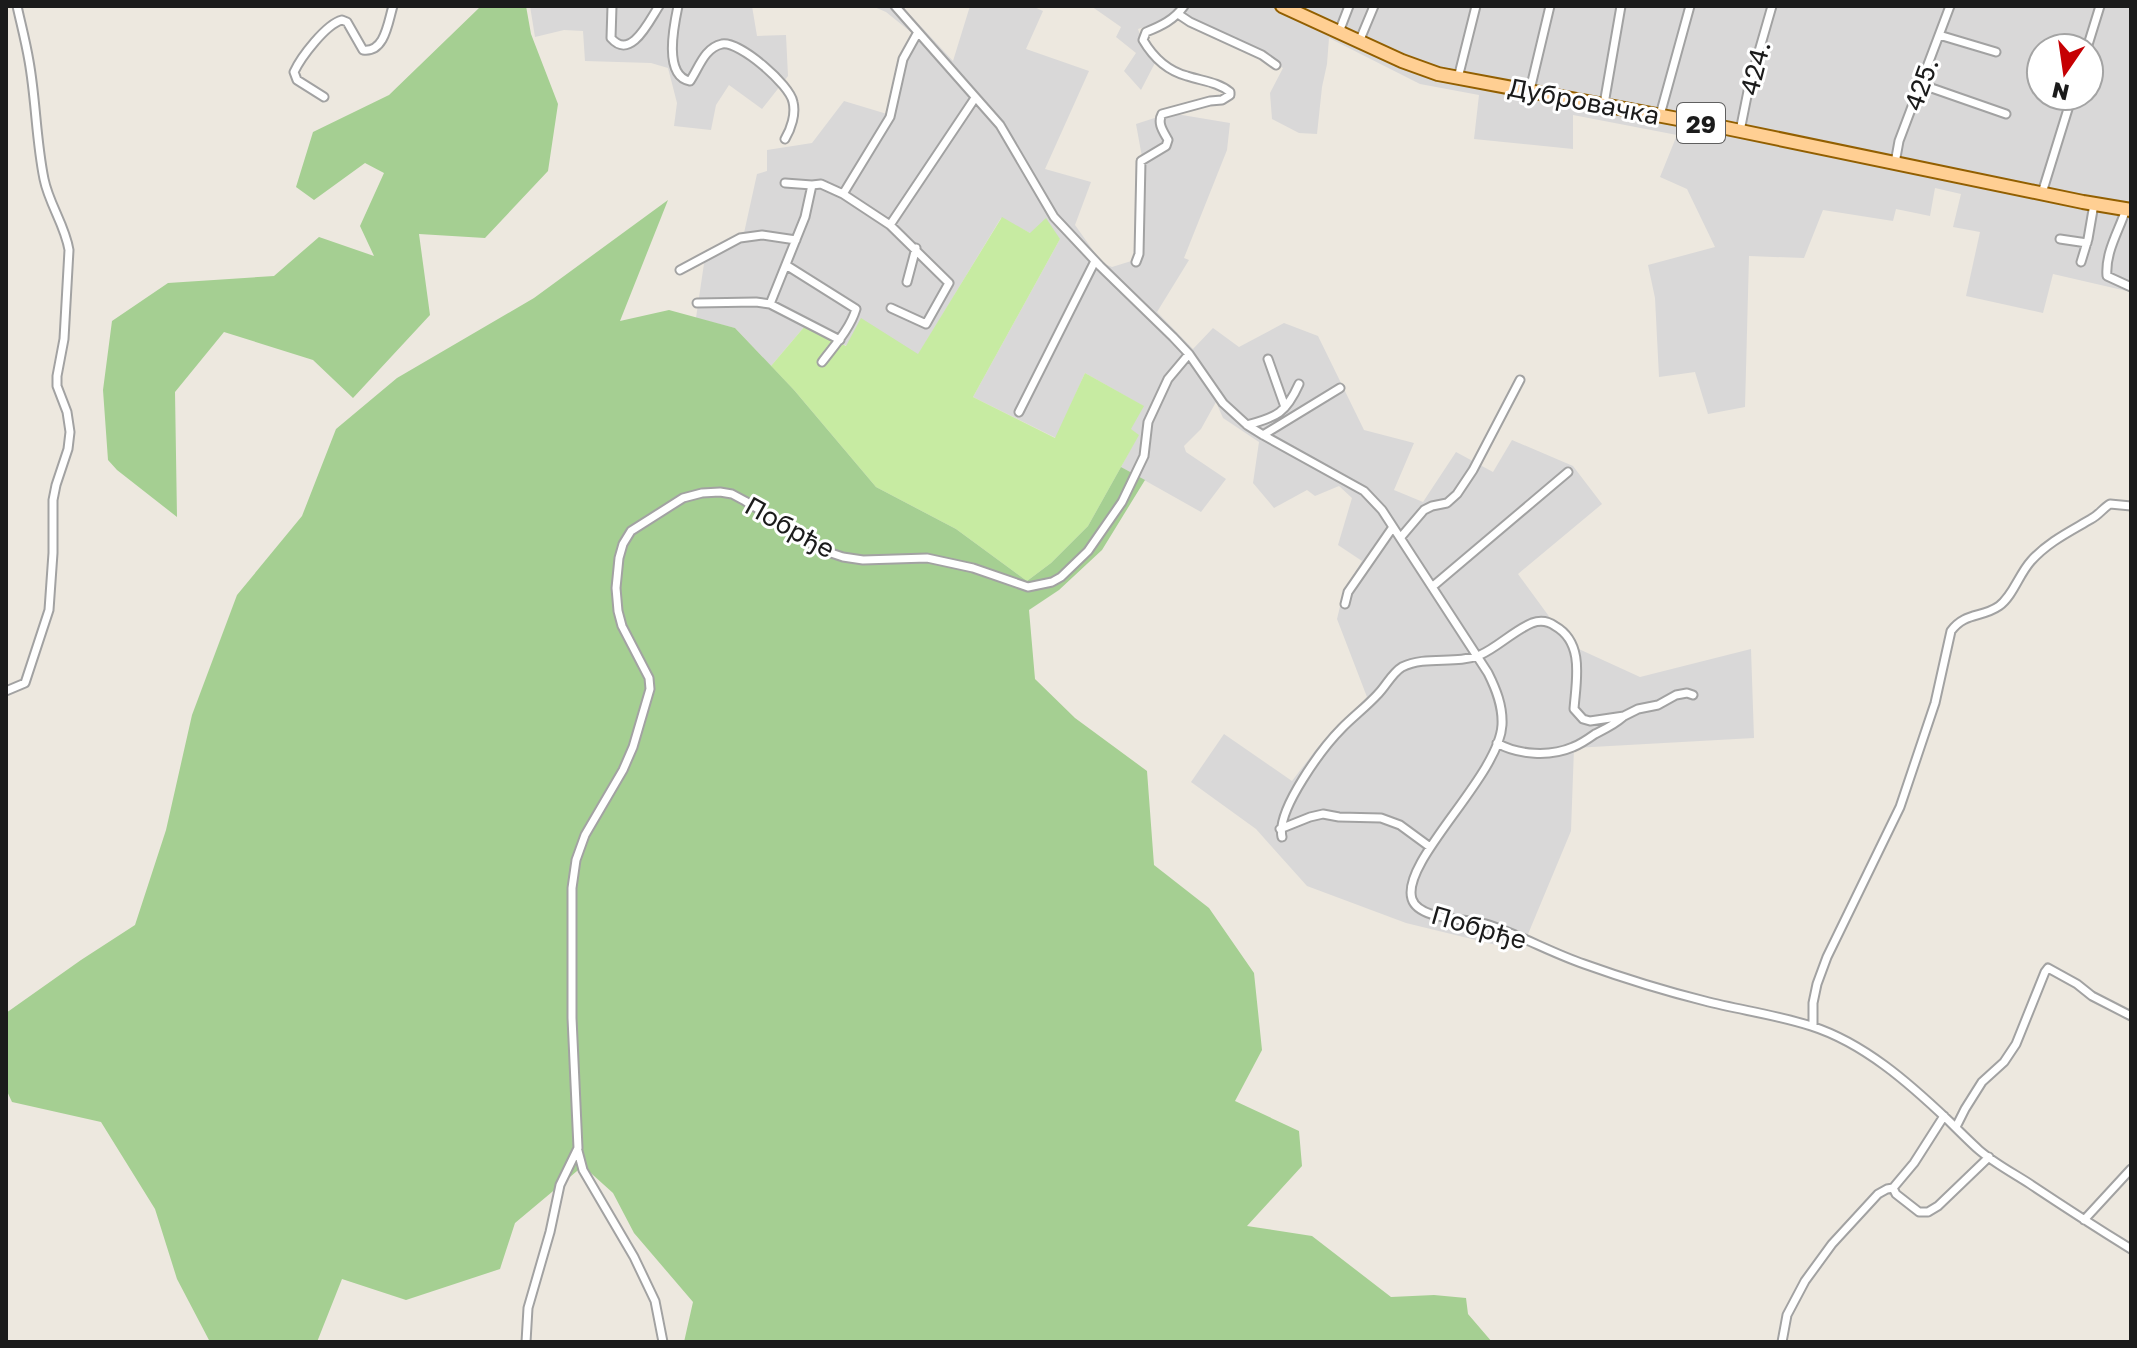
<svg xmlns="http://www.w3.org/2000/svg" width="2137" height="1348" font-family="'Golos Text',sans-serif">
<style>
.residential{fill:#d9d8d8;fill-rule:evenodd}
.grass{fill:#c7eba2}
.forest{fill:#a5cf92}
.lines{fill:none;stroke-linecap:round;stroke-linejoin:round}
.minor-casing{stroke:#a2a2a2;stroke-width:11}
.primary-casing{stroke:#925f00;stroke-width:16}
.minor{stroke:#fff;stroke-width:7}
.primary{stroke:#ffcf93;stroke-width:12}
.labels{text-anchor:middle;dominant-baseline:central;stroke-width:6;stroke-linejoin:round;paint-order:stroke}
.shield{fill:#fff;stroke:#5f5f5f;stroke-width:2}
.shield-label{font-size:24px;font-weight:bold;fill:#1b1b1b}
.street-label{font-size:26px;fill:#1b1b1b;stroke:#fff}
</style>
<rect width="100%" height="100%" fill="#ede8df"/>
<path class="residential" d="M530,6H752L757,36L786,35L788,76L762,109L729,85L716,105L711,130L674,126L677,103L668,68L651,63L585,61L583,31L564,30L535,37Z
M872,6H902L953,61L970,6H1032L1043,11L1026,49L1089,71L1045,169L1091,182L1075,225L1102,263L1112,267L1141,258L1144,168L1136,124L1170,113L1230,123L1227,150L1184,258L1189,260L1157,312L1193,349L1213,328L1239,347L1284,323L1318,336L1364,430L1414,443L1394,490L1423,502L1456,452L1493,472L1512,440L1573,466L1602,504L1518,574L1570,645L1640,677L1751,649L1754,738L1574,748L1571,831L1521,951L1406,923L1307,886L1256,829L1191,782L1224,734L1292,781L1318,747L1367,697L1337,619L1344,590L1362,561L1338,545L1352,498L1339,486L1315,496L1307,490L1274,508L1253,483L1259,442L1223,418L1216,402L1201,429L1184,446L1186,452L1226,479L1201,512L1121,467L1138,435L1130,429L1143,406L1085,373L1056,438L973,397L1060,239L1030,233L1001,218L918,355L847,346L805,326L771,366L735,328L696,318L706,250L744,233L757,174L767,171V150L812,143L844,101L887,114L906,57L917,37L886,12Z
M1091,6H2131V292L2053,274L2043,313L1966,296L1980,232L1953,227L1961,194L1935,188L1930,216L1896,209L1893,221L1823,210L1804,258L1749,256L1745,407L1708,414L1695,372L1659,377L1655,298L1648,265L1715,247L1687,189L1660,177L1677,135L1573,115V149L1474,139L1479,95L1420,84L1329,38L1327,64L1322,87L1317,134L1299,133L1272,119L1270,93L1283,68L1174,18L1138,29L1142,40L1156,61L1141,90L1124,71L1136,53L1116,37L1121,27ZM2041,48H2089V96H2041Z"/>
<path class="grass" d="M1002,217L1030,233L1046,218L1060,239L973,397L1055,438L1085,373L1144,406L1131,429L1139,435L1088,526L1051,563L1027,581L956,529L876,487L794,390L771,366L805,326L846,346L861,318L918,354Z"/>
<path class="forest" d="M495,6H526L531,34L558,104L548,171L485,238L419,234L430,315L353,398L313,360L224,332L175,392L177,517L117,470L108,460L103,390L112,321L168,283L274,276L319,237L374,256L360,226L384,173L365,163L314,200L296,187L313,132L389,95L479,8Z
M668,200L620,321L669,310L735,328L794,390L876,487L956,529L1027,581L1051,563L1088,526L1121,467L1145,480L1102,550L1059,590L1029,610L1035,679L1075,718L1147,771L1154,865L1209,908L1254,973L1262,1050L1235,1101L1299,1131L1302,1166L1247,1226L1312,1236L1391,1297L1434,1295L1466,1298L1468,1314L1492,1342H684L693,1302L634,1233L613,1193L583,1166L515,1223L500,1269L406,1300L342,1279L317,1342H210L177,1279L155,1209L101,1122L12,1102L6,1089V1013L81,960L135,925L166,830L192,715L237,595L302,516L336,429L397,378L534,298Z"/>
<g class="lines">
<g class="minor-casing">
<path id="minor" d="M612,6L611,38C631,61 649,21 659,6
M678,6C674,25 663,76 690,81C699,68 704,48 722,44C740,41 790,85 793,102C796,114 791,129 785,139
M895,6L1000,125L1054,217L1100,266L1173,337L1189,354L1223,403L1247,425L1263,435L1364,491L1382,510L1488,673C1496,689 1503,706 1502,725C1499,776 1400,862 1412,899C1419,921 1469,918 1489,925C1522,936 1552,953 1584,964C1623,978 1665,991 1705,1001C1740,1010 1777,1015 1811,1026C1864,1043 1909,1083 1949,1121C1959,1131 1969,1141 1979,1150C1994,1163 2013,1173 2030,1184C2063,1206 2097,1228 2131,1249
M1178,14L1190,22L1262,55L1276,65
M1339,32L1349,6
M1939,35L1996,52
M1359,42L1374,6
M2087,48L2100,6
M1458,78L1476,6
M1920,84L2006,114
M1530,90L1550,6
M324,97L297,80L294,72C301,57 326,24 342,20L347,22L363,50C385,53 388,22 393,6
M1604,104L1621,6
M1660,115L1690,6
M1740,131L1749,86L1772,6
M1895,163L1899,141L1950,6
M785,183L812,185
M2042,193L2072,96
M843,194L890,117L903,59L918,32
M2126,209C2119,231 2105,252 2107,276L2131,287
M890,225L949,283L926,324L891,308
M2060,239L2087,243
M1136,262L1139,254L1141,161L1166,146L1168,140C1163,131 1157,123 1162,114L1210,101L1222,100L1230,95V92C1218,82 1202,81 1187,76C1168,71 1153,57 1143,40L1146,32C1161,26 1174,20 1184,6
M2081,262L2088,239L2094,204
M786,265L856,309C850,329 834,346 822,362
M680,270L740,238L762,235L796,240
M907,282L916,248
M697,303L756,302L770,304L840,340
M770,304L805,217L812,185L821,184L843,194L890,225L975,98
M1268,359L1285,407
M1019,412L1095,261
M1247,425C1277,417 1286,413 1299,384
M1263,435L1340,388
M1401,537L1424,510L1432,506L1447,503L1457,494L1473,470L1520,380
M1432,587L1568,472
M1345,604L1348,592L1393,527
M6,691L25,683L49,610L53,553V500L56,485L68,449L70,432L67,412L57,386V376L64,339L69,250C65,225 49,204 44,179C36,140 36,100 29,61C26,43 21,24 17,6
M1497,743C1518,755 1550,757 1573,747C1581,744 1588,739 1595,734C1605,729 1614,725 1623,717
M1280,829L1310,817L1323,814L1339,817L1381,818L1400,825L1430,847
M1282,837C1276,810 1323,747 1342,728C1354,716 1367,706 1378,694C1386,686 1392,673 1402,667C1427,655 1455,665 1480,655C1498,647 1513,631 1532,623C1540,620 1548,621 1555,626C1585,643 1576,681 1574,709L1583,719L1590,721L1624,716L1638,709L1658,705L1676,695L1687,693L1693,695
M1813,1026V1003L1817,984L1827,957L1900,807L1935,703L1951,631C1965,612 1982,618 1999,606C2013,596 2019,574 2031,561C2048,542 2069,532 2091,519C2099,515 2103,508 2110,504L2131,506
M1944,1116L1914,1163L1893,1188L1896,1194L1919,1212H1928L1938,1206L1989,1157
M1956,1127L1965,1109L1982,1082L2004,1062L2016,1044L2045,972L2048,968L2077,984L2092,996L2131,1016
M578,1151L583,1170L634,1257L655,1301L663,1342
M2084,1220L2131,1169
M526,1342L528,1308L550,1232L560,1185L578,1148L572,1018V888L576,860L585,835L623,770L633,747L650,689L649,678L622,626L618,611L616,588L619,558L623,544L631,531L683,498L702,493L720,492L732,494L745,501L784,525L803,539L822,550L843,557L863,560L927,558L973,568L1028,587L1052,582L1061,577L1088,551L1122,502L1144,456L1148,422L1168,379L1189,354
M1782,1342L1787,1315L1805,1281L1832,1244L1878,1194L1887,1189L1893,1188"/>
</g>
<g class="primary-casing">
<path id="primary" d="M1282,6L1402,61L1438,74L1726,128L2083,202L2131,210"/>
</g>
<use href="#minor" class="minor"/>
<use href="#primary" class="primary"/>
</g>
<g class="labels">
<rect class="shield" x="1677" y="103" width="48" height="40" rx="6"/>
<g class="shield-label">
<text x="1701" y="123">29</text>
</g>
<g class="street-label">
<text transform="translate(1755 68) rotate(-76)">424.</text>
<text transform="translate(1921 84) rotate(-70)">425.</text>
<text transform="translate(1584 101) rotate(11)">Дубровачка</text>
<text transform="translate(790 527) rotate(29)">Побрђе</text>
<text transform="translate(1479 927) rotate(16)">Побрђе</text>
</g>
</g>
<rect width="2137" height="1348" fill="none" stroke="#1b1b1b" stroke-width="16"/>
<g transform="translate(2065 72) rotate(193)"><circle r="38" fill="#ffffff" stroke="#a4a4a4" stroke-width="2"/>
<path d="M0-6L14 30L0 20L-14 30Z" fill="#c60003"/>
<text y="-12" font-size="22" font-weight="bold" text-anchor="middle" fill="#1b1b1b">N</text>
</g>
</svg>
